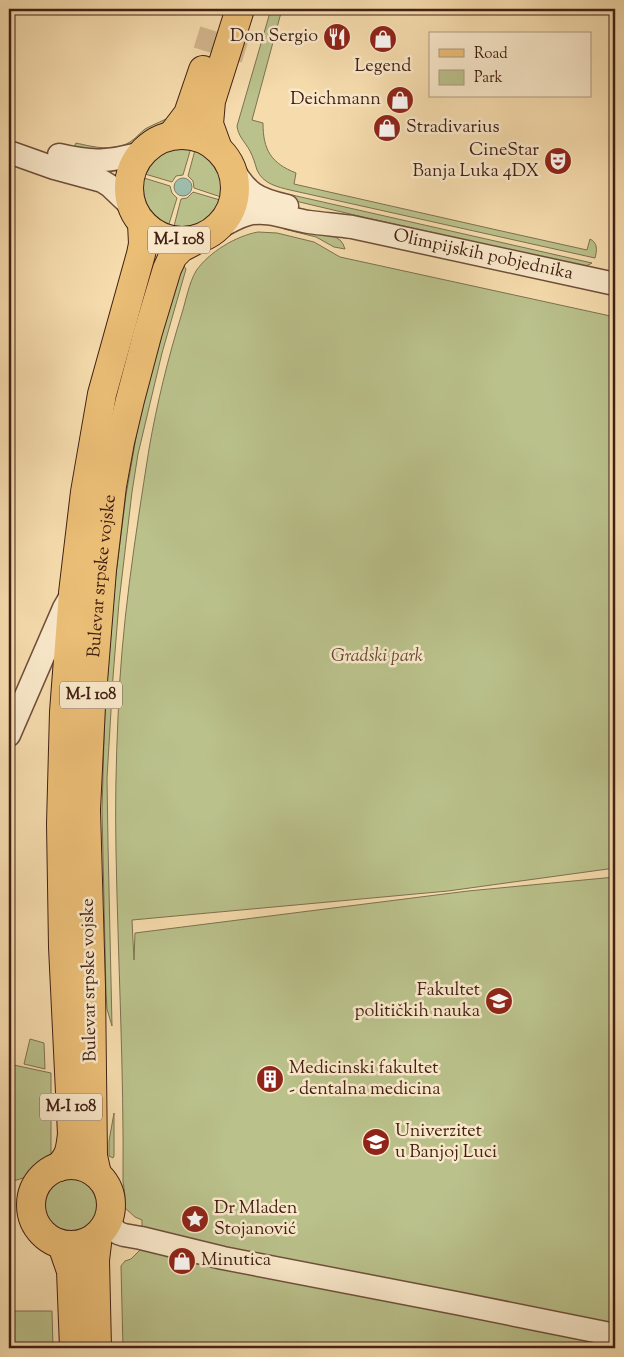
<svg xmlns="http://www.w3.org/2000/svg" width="624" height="1357" font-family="'Sorts Mill Goudy',serif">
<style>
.green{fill:#bac18b;stroke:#7e7050}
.water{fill:#9dbca9;stroke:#797e6d}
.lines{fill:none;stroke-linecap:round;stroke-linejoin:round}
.minor-tunnel{stroke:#d2b68e;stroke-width:22;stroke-dasharray:22 11;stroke-linecap:butt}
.minor-casing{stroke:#6f4f3a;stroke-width:25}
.major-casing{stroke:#422014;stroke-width:30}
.minor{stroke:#f9e8ca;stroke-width:22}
.major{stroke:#ebbe76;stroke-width:28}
.labels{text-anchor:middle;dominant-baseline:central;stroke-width:5;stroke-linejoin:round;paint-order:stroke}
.shield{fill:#f9e8ca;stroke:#795c4b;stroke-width:1}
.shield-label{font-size:16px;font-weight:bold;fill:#422014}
.poi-label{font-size:18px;fill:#422014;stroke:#f9e8ca;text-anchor:start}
.street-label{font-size:18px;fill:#422014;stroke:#f9e8ca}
.park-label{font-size:18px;font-style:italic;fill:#604832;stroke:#f9e8ca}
</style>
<rect width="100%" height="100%" fill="#f6dcad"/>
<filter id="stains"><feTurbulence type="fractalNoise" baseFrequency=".004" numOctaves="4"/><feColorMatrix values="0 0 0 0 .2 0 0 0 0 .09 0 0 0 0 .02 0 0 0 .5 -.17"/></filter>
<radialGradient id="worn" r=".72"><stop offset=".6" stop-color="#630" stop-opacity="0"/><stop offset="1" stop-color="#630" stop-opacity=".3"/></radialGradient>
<path class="green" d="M271,9H282L252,120L263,123C263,150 271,163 296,173L294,184L497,230L587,250L590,239C598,243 597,250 595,258L290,190C278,187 263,184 257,170C255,163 253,157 250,151C245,142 238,136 237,126Z
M174,115L164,123L146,132L134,144L117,153L73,149L76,143C94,147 113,152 130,142C136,138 140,133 145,129C154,124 165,120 174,115Z
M176,147H183L191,148L183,175L176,176L172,182L145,174C152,159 160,151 176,147Z
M195,150C217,159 224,174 221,197L194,188L193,181L188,176Z
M144,178L170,186L172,193L177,198L169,224C150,216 140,198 144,178Z
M193,192L220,200C213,219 194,231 174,226L181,199L187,198Z
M292,195L592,263L586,266L577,265L363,217L291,200V196Z
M283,226L332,235L340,240L343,244L345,249L334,247L316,237L284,229Z
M258,232L277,233L314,242L340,257L615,317V868L448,891L132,920L134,960L135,933L468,891L615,877V1348H123L121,1266L125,1261L131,1259L142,1248V1220L135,1217L124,1207L125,1196L123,1181C124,1071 118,961 116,851C115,807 116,761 118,717C121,627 135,538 149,449C157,403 168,358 182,313C186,300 189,283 196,271C209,252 236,236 258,232Z
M184,266L186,269L162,353L138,454L132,492L119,602L113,677L107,778L108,845L112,1026L107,1009L106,993L102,810L105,706L115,582L126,495L141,409L149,374L182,267Z
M30,1039L44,1043L45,1069L24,1064Z
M9,1064L51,1073V1159L50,1161C45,1164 39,1166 35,1169C26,1176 20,1182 9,1180Z
M114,1113V1156L113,1158L109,1156V1141Z
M44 1206a27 27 0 1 1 54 0a27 27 0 1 1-54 0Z
M9,1311H52L53,1348H9Z"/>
<path class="water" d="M174 187a9 9 0 1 1 18 0a9 9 0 1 1-18 0Z"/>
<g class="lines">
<path class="minor-tunnel" d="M197,37L245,52"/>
<g class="minor-casing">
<g id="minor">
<path d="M9,152L54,168L102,181L110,186L131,206"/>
<path d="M59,155C92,163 109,162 141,153"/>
<path d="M231,166C247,193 255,199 287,206"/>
<path id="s1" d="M210,233C222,226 234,218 248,214C268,209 289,219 309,222C323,224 338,225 352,227L615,284"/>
<path d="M9,735L64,608L71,596"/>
<path d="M107,1222L118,1233L124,1235L141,1238L223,1258L456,1303L615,1335"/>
</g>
</g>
<g class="major-casing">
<g id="major">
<circle cx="182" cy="188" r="53"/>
<path d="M172,135L188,114L203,70"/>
<path d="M218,149L209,124L211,101L240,9"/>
<circle cx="71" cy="1205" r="40"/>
<path d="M59,1167C70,1155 70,1150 72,1134L63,947L61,824L64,712L73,593L85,492L102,394L141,254L143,244L142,223"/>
<path id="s2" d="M97,1174L93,1156L91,986L86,810L91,706L102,570L112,486L120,442L130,400L148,332L167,269L173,256L181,248L198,239"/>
<path d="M62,1245L71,1271L74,1348"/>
<path d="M97,1348L95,1260L98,1235"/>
</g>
</g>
<use href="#minor" class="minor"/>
<use href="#major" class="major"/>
</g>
<defs>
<g id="restaurant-disc" transform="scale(1.4375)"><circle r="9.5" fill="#8f2418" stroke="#f9e8ca"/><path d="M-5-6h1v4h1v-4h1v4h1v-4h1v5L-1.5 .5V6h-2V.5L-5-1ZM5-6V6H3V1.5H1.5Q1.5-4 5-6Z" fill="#fff"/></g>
<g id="shop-disc" transform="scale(1.4375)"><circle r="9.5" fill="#8f2418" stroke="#f9e8ca"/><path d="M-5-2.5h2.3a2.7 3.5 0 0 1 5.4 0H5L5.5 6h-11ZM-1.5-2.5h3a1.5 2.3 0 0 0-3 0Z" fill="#fff"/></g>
<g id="theatre-disc" transform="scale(1.4375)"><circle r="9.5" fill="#8f2418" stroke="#f9e8ca"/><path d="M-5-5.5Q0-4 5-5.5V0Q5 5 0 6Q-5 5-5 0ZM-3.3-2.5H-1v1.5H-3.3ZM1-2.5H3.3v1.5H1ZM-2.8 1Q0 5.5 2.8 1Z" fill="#fff"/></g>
<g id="university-disc" transform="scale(1.4375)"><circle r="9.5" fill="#8f2418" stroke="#f9e8ca"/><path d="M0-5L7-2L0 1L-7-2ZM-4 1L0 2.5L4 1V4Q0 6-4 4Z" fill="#fff"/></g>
<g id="building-disc" transform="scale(1.4375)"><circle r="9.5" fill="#8f2418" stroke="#f9e8ca"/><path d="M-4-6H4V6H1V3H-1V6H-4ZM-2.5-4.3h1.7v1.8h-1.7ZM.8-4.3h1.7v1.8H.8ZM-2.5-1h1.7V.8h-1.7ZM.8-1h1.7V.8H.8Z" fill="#fff"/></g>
<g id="sight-disc" transform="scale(1.4375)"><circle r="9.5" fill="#8f2418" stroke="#f9e8ca"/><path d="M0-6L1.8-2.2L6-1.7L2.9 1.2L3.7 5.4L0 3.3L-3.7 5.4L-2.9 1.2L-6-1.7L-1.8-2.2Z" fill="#fff"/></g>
</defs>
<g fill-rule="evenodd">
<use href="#restaurant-disc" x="337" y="37"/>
<use href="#shop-disc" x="383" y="39"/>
<use href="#shop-disc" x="400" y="100"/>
<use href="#shop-disc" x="387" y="128"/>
<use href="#theatre-disc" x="558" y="161"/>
<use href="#university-disc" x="499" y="1001"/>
<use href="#building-disc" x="270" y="1079"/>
<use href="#university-disc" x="376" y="1142"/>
<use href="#sight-disc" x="195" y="1219"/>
<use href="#shop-disc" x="182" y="1261"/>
</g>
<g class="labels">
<g class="shield">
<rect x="148" y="226.5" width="62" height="27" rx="4"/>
<rect x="60" y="681.5" width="62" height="27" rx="4"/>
<rect x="40" y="1093.5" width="62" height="27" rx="4"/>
</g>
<g class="shield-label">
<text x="179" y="240">M-I 108</text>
<text x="91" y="695">M-I 108</text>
<text x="71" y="1107">M-I 108</text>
</g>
<g class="poi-label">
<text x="318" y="37" text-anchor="end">Don Sergio</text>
<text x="383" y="67" text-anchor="middle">Legend</text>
<text x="381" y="100" text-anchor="end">Deichmann</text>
<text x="406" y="128">Stradivarius</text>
<text x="539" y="151" text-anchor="end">CineStar<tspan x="539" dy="21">Banja Luka 4DX</tspan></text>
<text x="480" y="991" text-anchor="end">Fakultet<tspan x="480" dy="21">političkih nauka</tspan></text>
<text x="289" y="1069">Medicinski fakultet<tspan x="289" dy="21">- dentalna medicina</tspan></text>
<text x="395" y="1132">Univerzitet<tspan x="395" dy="21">u Banjoj Luci</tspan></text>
<text x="214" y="1209">Dr Mladen<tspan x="214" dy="21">Stojanović</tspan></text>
<text x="201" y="1261">Minutica</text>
</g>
<g class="street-label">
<text stroke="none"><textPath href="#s1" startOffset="282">Olimpijskih pobjednika</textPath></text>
<text stroke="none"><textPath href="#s2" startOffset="599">Bulevar srpske vojske</textPath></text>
<text transform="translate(90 980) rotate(-91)">Bulevar srpske vojske</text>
</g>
<g class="park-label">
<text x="377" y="657">Gradski park</text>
</g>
</g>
<rect width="624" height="1357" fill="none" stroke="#f6dcad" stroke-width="30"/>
<rect x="10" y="10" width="604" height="1337" fill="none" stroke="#422014" stroke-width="2.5"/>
<rect x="15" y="15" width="594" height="1327" fill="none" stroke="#422014"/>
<rect x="429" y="32" width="162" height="65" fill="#f9e8ca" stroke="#b09881"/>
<rect x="439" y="49" width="25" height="8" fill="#ebbe76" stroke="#b09881"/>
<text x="474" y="58" font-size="15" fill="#422014">Road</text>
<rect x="439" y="70" width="25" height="15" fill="#bac18b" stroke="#b09881"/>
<text x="474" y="82" font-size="15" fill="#422014">Park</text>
<rect width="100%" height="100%" filter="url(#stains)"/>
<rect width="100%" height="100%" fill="url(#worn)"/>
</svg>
